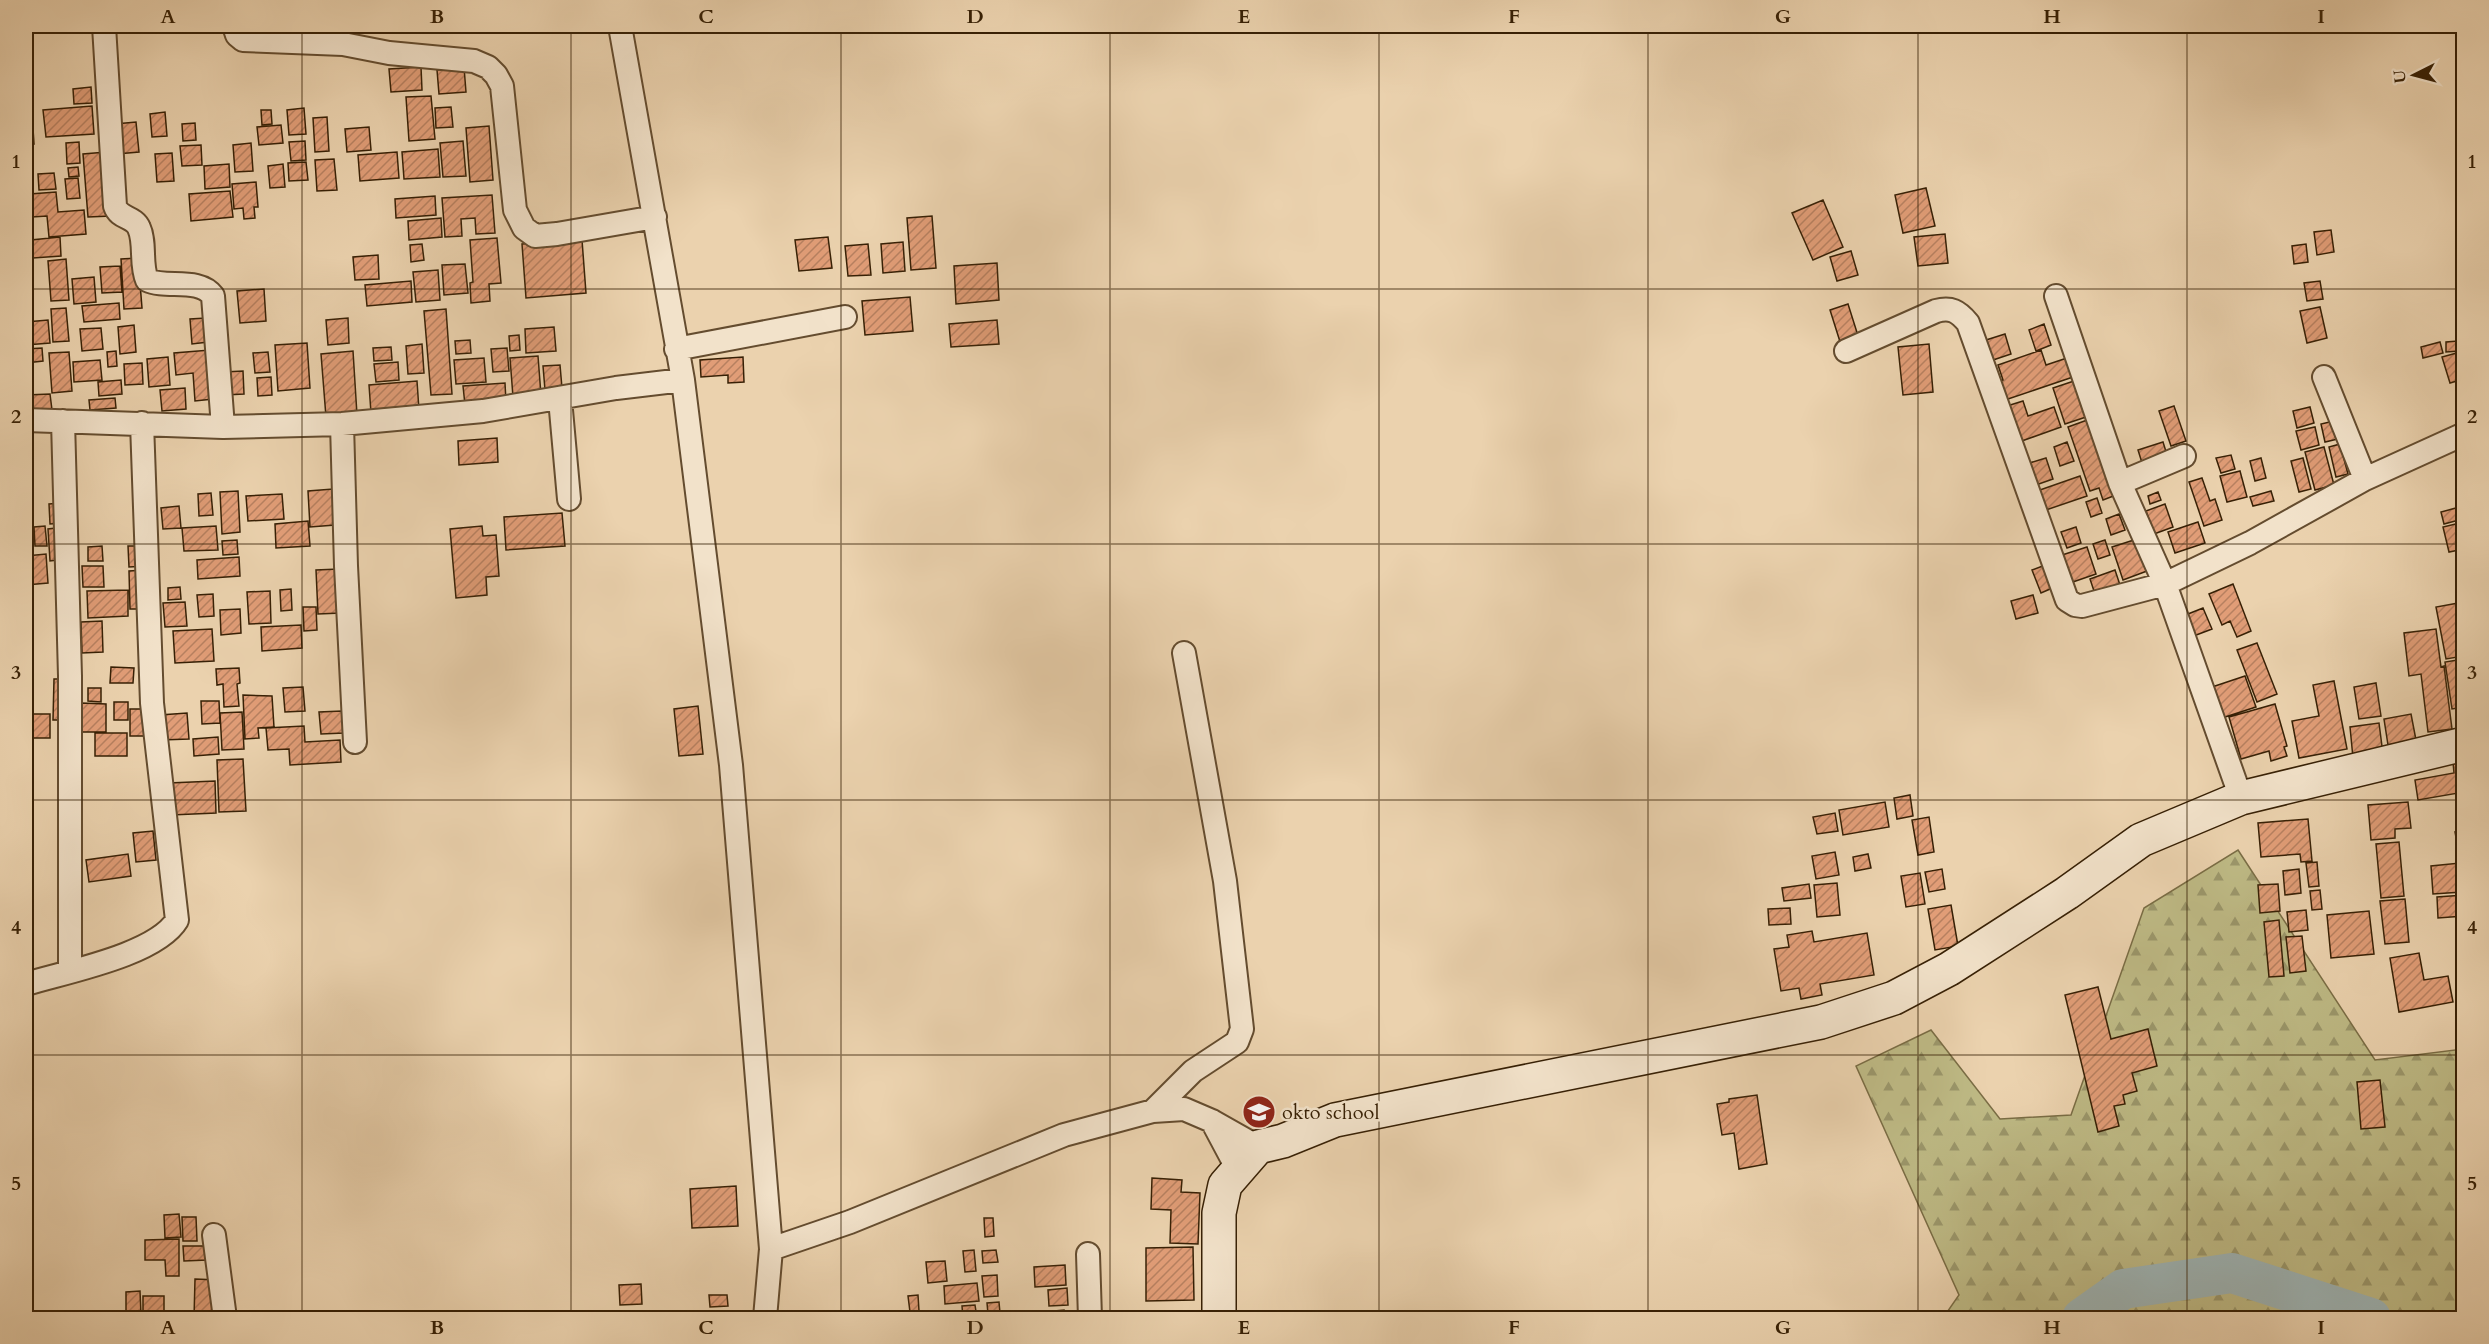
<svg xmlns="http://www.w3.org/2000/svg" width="2489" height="1344" font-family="Cardo,serif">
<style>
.forest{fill:url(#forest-firs);stroke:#7a6d45;stroke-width:1.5}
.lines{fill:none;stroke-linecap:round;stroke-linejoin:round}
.river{stroke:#9eb5b6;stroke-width:40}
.building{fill:url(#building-hatch);stroke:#372005;stroke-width:1.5}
.street-casing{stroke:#644c2f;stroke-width:26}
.secondary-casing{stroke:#372005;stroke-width:36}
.street{stroke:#f2e2ca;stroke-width:22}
.secondary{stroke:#f2e2ca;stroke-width:33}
.grid{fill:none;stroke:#372005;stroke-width:1.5;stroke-opacity:0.55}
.labels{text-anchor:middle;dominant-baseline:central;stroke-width:5;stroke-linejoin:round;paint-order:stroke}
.poi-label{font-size:20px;fill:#372005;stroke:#f2e2ca;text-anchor:start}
.neatline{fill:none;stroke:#372005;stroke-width:2}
.grid-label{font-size:20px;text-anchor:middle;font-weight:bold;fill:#372005}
</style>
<defs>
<pattern id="forest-firs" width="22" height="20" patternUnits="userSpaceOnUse" patternTransform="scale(1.5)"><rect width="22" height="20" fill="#beba85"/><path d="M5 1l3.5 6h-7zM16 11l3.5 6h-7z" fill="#9b976b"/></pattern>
<pattern id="building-hatch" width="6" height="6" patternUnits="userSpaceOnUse" patternTransform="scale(1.5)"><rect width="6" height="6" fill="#e19d77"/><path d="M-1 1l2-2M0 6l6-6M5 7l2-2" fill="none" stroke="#b78060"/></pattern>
</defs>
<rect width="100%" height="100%" fill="#ebd2ae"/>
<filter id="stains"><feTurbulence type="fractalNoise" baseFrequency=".00333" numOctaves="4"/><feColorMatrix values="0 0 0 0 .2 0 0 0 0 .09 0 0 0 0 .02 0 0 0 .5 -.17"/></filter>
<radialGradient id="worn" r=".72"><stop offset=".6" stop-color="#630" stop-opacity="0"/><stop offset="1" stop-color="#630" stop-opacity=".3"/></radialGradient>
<path class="forest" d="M2238,850L2375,1060L2463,1049V1318H1943L1959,1295L1856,1066L1931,1030L2000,1119L2071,1115L2144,908Z"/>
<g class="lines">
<path class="river" d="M2082,1318L2123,1289L2232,1273L2371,1318"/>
</g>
<path class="building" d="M45,26H75L46,31Z
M421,67L422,90L391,92L389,69Z
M464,67L466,92L439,94L437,70Z
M91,87L92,103L74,104L73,89Z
M431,96L435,139L409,141L406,97Z
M92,106L94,134L46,137L43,110Z
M451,107L453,127L436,128L435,108Z
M304,108L306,134L289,135L287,110Z
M261,110H271L272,124L262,125Z
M165,112L167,136L152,137L150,114Z
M32,113L34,144L26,145V114Z
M327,117L329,151L315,152L313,118Z
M136,122L139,152L117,154L115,124Z
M195,123L196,140L183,141L182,124Z
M281,125L283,143L259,145L257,127Z
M489,126L493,180L470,182L466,128Z
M369,127L371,150L347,152L345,129Z
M305,141L306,160L291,161L289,142Z
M463,141L466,176L443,177L440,143Z
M79,142L80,163L67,164L66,143Z
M251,143L253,171L235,172L233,145Z
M201,145L202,165L182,166L180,146Z
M438,149L440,177L404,179L402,152Z
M106,152L111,216L88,217L83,154Z
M397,152L399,178L360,181L358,155Z
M172,153L174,181L157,182L155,154Z
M334,159L337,190L317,191L315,160Z
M306,162L308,180L289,181L288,163Z
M229,164L230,187L205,189L204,166Z
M283,164L285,187L270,188L268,166Z
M78,167L79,176L69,177L68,168Z
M54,173L56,189L39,190L38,174Z
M78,178L80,198L67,199L65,179Z
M256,182L258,207H254L255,218L244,219L243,208L234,209L232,184Z
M1926,188L1935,226L1903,233L1895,195Z
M230,191L233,217L191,221L189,194Z
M56,192L58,212L84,210L86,234L49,237L47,216L32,217L30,194Z
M492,195L495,233L476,234L475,218L461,219L462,236L445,237L442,198Z
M435,196L436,215L396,218L395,199Z
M1823,200L1843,247L1813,260L1792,213Z
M932,216L936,268L911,270L907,218Z
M441,218L442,237L409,240L408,221Z
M2331,230L2334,252L2317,255L2314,232Z
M1945,234L1948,263L1918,266L1914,237Z
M60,237L61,256L33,258L31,240Z
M828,237L832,268L799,271L795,240Z
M497,238L501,283L489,284L490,301L471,303L470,283L473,282L470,240Z
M582,240L586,293L526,298L522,244Z
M903,242L905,271L883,273L881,244Z
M422,244L424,260L411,262L410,245Z
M868,244L871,275L848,276L845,246Z
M2306,244L2308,262L2294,264L2292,246Z
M1851,251L1858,275L1837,281L1830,257Z
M378,255L379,279L355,280L353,257Z
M138,258L142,308L124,309L121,259Z
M66,259L69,300L51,301L48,261Z
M997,263L999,300L956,304L954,266Z
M465,264L468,293L444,295L442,265Z
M120,266L122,292L102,293L100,267Z
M438,270L440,300L416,302L413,272Z
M94,277L96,302L74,304L72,279Z
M411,281L412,302L367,306L365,285Z
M2320,281L2323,299L2307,301L2304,283Z
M264,289L266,321L240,323L237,291Z
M910,297L913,331L865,335L862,301Z
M119,303L120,319L84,322L82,306Z
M1848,304L1860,342L1842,348L1830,310Z
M2320,307L2327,338L2307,343L2300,311Z
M66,308L69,341L53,342L51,309Z
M446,309L452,394L431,395L424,311Z
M206,318L208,342L192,344L190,319Z
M348,318L349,343L328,345L326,320Z
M48,320L50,343L26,345V322Z
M997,320L999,344L951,347L949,324Z
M2044,324L2051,345L2036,351L2029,330Z
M134,325L136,352L120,354L118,327Z
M554,327L556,351L526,353L525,329Z
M101,328L103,349L82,351L80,329Z
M2005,334L2011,354L1993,360L1986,340Z
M519,335L520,350L510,351L509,336Z
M470,340L471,353L456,354L455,341Z
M2458,341L2459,351L2446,352V342Z
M2440,342L2443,353L2423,358L2421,347Z
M307,343L310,388L278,391L275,345Z
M422,344L424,373L408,374L406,346Z
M1929,344L1933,392L1903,395L1898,347Z
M391,347L392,360L374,361L373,348Z
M42,348L43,361L26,363V349Z
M507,348L509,371L493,372L491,349Z
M210,350L213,399L195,401L193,373L176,375L174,353Z
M2041,350L2046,365L2070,357L2076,376L2002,401L1996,382L2003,380L1998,365Z
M116,351L117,366L108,367L107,352Z
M353,351L357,415L326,417L321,354Z
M2464,351V379L2450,383L2442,357Z
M69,352L72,391L52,393L49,353Z
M268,352L270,372L255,373L253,353Z
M538,356L541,395L513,397L510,358Z
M168,357L170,385L149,387L147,359Z
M743,357L744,382L728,383V375L701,377L700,360Z
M484,358L486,382L456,384L454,360Z
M100,360L102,380L74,382L73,362Z
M398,362L399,380L376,382L374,364Z
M142,363L143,384L125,385L124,364Z
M560,365L562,388L545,390L543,366Z
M26,368H28L30,390H26Z
M243,371L244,394L225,395L224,372Z
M271,377L272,395L258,396L257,378Z
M121,380L122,394L99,396L98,382Z
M2077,380L2089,416L2065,424L2053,388Z
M417,381L419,410L371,413L369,385Z
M505,383L506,402L465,405L463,386Z
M185,388L186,409L162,411L160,390Z
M50,394L52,410L26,412V395Z
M115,398L116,408L90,410L89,400Z
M2023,401L2028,416L2054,407L2061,427L2019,442L2007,406Z
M2174,406L2186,441L2171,446L2159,411Z
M2310,407L2314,423L2297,428L2293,411Z
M2090,419L2116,495L2103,500L2099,488L2090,491L2068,427Z
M2334,421L2338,439L2325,442L2321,424Z
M2315,427L2319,445L2301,450L2296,431Z
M497,438L498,462L459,465L458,441Z
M2067,442L2074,461L2060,466L2054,447Z
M2163,442L2168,458L2143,466L2138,450Z
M2340,444L2348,474L2336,477L2329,447Z
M2324,447L2334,485L2315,490L2305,452Z
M2231,455L2235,469L2221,473L2216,458Z
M2046,458L2053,479L2033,486L2026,464Z
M2261,458L2266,478L2255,481L2250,461Z
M2303,458L2311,489L2299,492L2291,461Z
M2240,471L2247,497L2227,502L2220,476Z
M2080,476L2087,496L2043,511L2037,491Z
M2202,478L2210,501L2215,499L2222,520L2204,526L2189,482Z
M333,489L335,525L310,527L308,491Z
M238,491L240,532L222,534L220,492Z
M2271,491L2274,501L2253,506L2250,497Z
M2158,492L2161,500L2150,504L2148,496Z
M211,493L213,515L199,516L198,494Z
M282,494L284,519L248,521L246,496Z
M2097,498L2102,513L2091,517L2086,502Z
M62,503L63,523L50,524L49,504Z
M2165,504L2173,527L2154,534L2146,511Z
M179,506L181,528L163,529L161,508Z
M2456,508L2459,520L2444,524L2441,512Z
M562,513L565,546L506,550L504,517Z
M2119,514L2125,530L2111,535L2106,519Z
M308,521L310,546L276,548L275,524Z
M2198,522L2205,543L2175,553L2168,532Z
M2464,522V549L2449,552L2443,527Z
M45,526L47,546H35L34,527Z
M216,526L218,550L184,551L182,528Z
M482,526L483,536L496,535L499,576L486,577L487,595L456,598L450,529Z
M64,527L66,559L50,561L48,529Z
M2076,527L2081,543L2067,548L2061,532Z
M2137,539L2147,571L2123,580L2112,547Z
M237,540L238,554L223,555L222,541Z
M2105,540L2110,555L2098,559L2093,544Z
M102,546L103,561H88V547Z
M128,546H145L146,566L129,567Z
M2087,547L2096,574L2070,583L2062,555Z
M46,554L48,583L26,585V556Z
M239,557L240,576L198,579L197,560Z
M2048,564L2057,586L2041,593L2032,570Z
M82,566H103L104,587H83Z
M339,569L341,613L318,614L316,570Z
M145,570L147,609H130L129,571Z
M2115,570L2120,585L2095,594L2090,579Z
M2233,584L2251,631L2237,637L2230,621L2222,625L2209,594Z
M180,587L181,599L168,600V588Z
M291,589L292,610L281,611L280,590Z
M128,590V616L88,618L87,591Z
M270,591L271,623L249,624L247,592Z
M213,594L214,616L199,617L197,595Z
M2033,595L2038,613L2016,619L2011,601Z
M185,602L187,626L165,627L163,603Z
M2464,602V634L2461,635L2464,656L2446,659L2436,607Z
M303,607H316L317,630L304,631Z
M2203,608L2212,629L2191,637L2183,616Z
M240,609L241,633L221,635L220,610Z
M102,621L103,652L82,653L81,622Z
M301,625L302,648L262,651L261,627Z
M212,629L214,661L175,663L173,631Z
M2436,629L2441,667L2444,666L2452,729L2428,732L2421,674L2409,676L2404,633Z
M2257,643L2277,694L2257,702L2237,650Z
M2464,659V707L2452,709L2445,662Z
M111,667L134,668L133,683H110Z
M239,668L240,683L237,684L239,706L224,707L223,684L217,685L216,669Z
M2245,676L2256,707L2222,718L2212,687Z
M54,679H67L68,720H53Z
M2334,681L2347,749L2299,758L2292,721L2319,716L2313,685Z
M2376,683L2381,716L2359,719L2354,687Z
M303,687L305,711L285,712L283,688Z
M88,688H101V702L88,701Z
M243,695L272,696L274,727L258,728L259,738L245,739Z
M201,701H219L220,723L202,724Z
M114,702H128V720H114Z
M81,703L106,704V732H81Z
M2275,704L2287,746L2284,747L2287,756L2271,761L2269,751L2241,759L2229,717Z
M698,706L703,754L679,756L674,709Z
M130,709H148L147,736H130Z
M342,711L344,733L321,734L319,712Z
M242,712L244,749L222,750L220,713Z
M187,713L189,739L161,740L160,715Z
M26,714H50V738H26Z
M2411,714L2416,740L2388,745L2384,719Z
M2379,723L2383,754L2353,758L2350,727Z
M304,726L305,742L340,740L341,762L290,765L289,749L268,750L266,728Z
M95,733H127V756H95Z
M218,737L219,754L194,756L193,739Z
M243,759L246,811L219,812L217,760Z
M2464,761V805H2460L2458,793L2418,800L2415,780L2454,773L2453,762Z
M215,781L216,813L171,815L169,783Z
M1910,795L1913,816L1897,819L1894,798Z
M1885,802L1889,827L1843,835L1839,810Z
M2408,802L2411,828L2395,829V838L2371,840L2368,805Z
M1835,813L1838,831L1817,834L1813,817Z
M1929,817L1934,852L1918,855L1912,820Z
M2308,819L2312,861L2301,862L2300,854L2261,857L2258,823Z
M26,823H33L32,852H26Z
M153,831L156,860L136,862L133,833Z
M2464,831V859H2460L2455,832Z
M2399,842L2404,896L2381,898L2376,844Z
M1835,852L1839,875L1816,879L1812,856Z
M128,854L131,876L89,882L86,860Z
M1868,854L1871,868L1855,871L1853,857Z
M2317,862L2319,886L2309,887L2306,863Z
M2460,863L2462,892L2433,894L2431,866Z
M1942,869L1945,889L1929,892L1925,872Z
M2299,869L2301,893L2285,895L2283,871Z
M1920,873L1925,904L1906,907L1901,876Z
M1837,883L1840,915L1817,917L1814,885Z
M1809,884L1811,898L1784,901L1782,888Z
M2278,884L2280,911L2260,913L2258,885Z
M2320,890L2322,909L2312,910L2310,891Z
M2464,895V916L2438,918L2437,897Z
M2405,899L2409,942L2385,944L2380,901Z
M1951,905L1958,946L1935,950L1928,909Z
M1790,908L1791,924L1769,925L1768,909Z
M2306,910L2308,930L2289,932L2287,912Z
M2369,911L2374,954L2331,958L2327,915Z
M2279,920L2284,976L2269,977L2264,922Z
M1812,931L1814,942L1867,933L1874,975L1820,984L1822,995L1801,999L1799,988L1781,991L1774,949L1789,947L1787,935Z
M2302,936L2306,971L2290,973L2286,937Z
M2419,953L2424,980L2448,976L2453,1002L2399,1012L2390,958Z
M2464,958V977L2460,978L2457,959Z
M2098,987L2111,1039L2148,1029L2157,1066L2132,1073L2137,1091L2123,1095L2125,1104L2114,1106L2119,1126L2098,1132L2065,995Z
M2380,1080L2385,1127L2361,1129L2357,1082Z
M1757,1095L1767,1164L1739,1169L1734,1133L1722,1135L1717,1104L1729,1102V1099Z
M1152,1178L1182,1180L1181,1192L1200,1193L1198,1244L1170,1243L1171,1210L1151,1209Z
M736,1186L738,1226L692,1228L690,1189Z
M179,1214L181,1237L165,1238L164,1215Z
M182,1217H196L197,1241H183Z
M984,1218H993L994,1236L985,1237Z
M179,1239V1276H166L165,1260H145V1240Z
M183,1246H207V1260L184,1261Z
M1193,1247L1194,1300L1146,1301V1248Z
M974,1250L976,1271L965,1272L963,1251Z
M996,1250L998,1262L983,1263L982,1251Z
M945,1261L947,1281L928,1283L926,1262Z
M1065,1265L1066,1285L1035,1287L1034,1267Z
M997,1275L998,1296L984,1297L982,1276Z
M195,1279L218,1280L216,1318H194Z
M977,1283L979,1301L945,1304L944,1286Z
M641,1284L642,1304L620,1305L619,1285Z
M1067,1288L1068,1305L1049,1306L1048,1290Z
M140,1291L141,1315L126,1316V1292Z
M709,1295H727L728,1306L710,1307Z
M918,1295L919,1311L910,1312L908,1296Z
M143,1296H164V1318H143Z
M999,1302L1000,1313L988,1314L987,1303Z
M975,1305L977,1318H963L962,1306Z
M1064,1310V1318H1044V1312Z
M659,1313V1318H643L642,1314Z
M1088,1313V1318H1067V1314Z"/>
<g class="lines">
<g class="street-casing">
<path id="street" d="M104,26L115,206C119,219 134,216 139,228C146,243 140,264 147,280C166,289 199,277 213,296L223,427
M234,26L237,35L243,40L343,44L389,53L474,61L488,67L496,75L502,86L515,210L524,228L535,236L557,234L655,217
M620,26L683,380L731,765L771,1249
M676,349L845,317
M1846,351L1936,311C1951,307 1958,311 1968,323L2067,600L2075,605L2082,606L2165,584L2120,483L2056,296
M2324,377L2365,479
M560,399L569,499
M26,420L223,427L342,424L483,411L616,388L683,380
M63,421L70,676V971
M342,424L346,566L355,742
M2120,483L2184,456
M2241,798L2165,584L2250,543L2365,479L2464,434
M26,984C65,972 156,955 177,920L152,703L142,423
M1153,1111L1193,1071L1237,1042L1242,1029L1225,881L1184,653
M1212,1121L1237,1168
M214,1235L225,1318
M1088,1254L1090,1318
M765,1318L771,1249L850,1222L1064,1135L1153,1111L1184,1109L1212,1121L1258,1147"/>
</g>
<g class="secondary-casing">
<path id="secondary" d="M1219,1318V1213L1225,1185L1258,1147L1283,1141L1335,1120L1821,1022L1894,998L1949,969L2067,893L2141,840L2241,798L2464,744"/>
</g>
<use href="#street" class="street"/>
<use href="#secondary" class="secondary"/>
</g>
<path class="grid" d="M302,26V1318M571,26V1318M841,26V1318M1110,26V1318M1379,26V1318M1648,26V1318M1918,26V1318M2187,26V1318M26,289H2464M26,544H2464M26,800H2464M26,1055H2464"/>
<defs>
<g id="school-disc" transform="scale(1.725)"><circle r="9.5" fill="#8f2418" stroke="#f2e2ca"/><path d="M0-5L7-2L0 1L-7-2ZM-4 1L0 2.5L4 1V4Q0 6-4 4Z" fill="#fff"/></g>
</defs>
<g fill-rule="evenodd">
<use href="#school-disc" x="1259" y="1112"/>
</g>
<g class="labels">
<g class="poi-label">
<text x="1282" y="1112">okto school</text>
</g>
</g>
<rect width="2489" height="1344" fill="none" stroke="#ebd2ae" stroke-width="66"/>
<g transform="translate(2414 75) rotate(264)" stroke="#f2e2ca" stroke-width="4.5" paint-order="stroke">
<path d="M0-4.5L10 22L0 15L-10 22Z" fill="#372005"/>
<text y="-9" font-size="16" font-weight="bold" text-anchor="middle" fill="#372005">U</text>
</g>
<rect x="33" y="33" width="2423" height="1278" class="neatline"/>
<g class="grid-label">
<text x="168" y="23">A</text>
<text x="437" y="23">B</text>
<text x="706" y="23">C</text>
<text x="975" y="23">D</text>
<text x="1244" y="23">E</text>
<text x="1514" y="23">F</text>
<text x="1783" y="23">G</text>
<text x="2052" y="23">H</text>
<text x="2321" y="23">I</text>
<text x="16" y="168">1</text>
<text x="2472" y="168">1</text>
<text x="16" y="423">2</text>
<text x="2472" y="423">2</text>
<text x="16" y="679">3</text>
<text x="2472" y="679">3</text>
<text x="16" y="934">4</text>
<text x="2472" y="934">4</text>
<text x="16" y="1190">5</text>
<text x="2472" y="1190">5</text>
<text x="168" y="1334">A</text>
<text x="437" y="1334">B</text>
<text x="706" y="1334">C</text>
<text x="975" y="1334">D</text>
<text x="1244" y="1334">E</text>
<text x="1514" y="1334">F</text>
<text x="1783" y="1334">G</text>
<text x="2052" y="1334">H</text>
<text x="2321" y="1334">I</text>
</g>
<rect width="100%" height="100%" filter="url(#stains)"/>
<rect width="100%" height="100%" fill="url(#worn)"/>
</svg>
